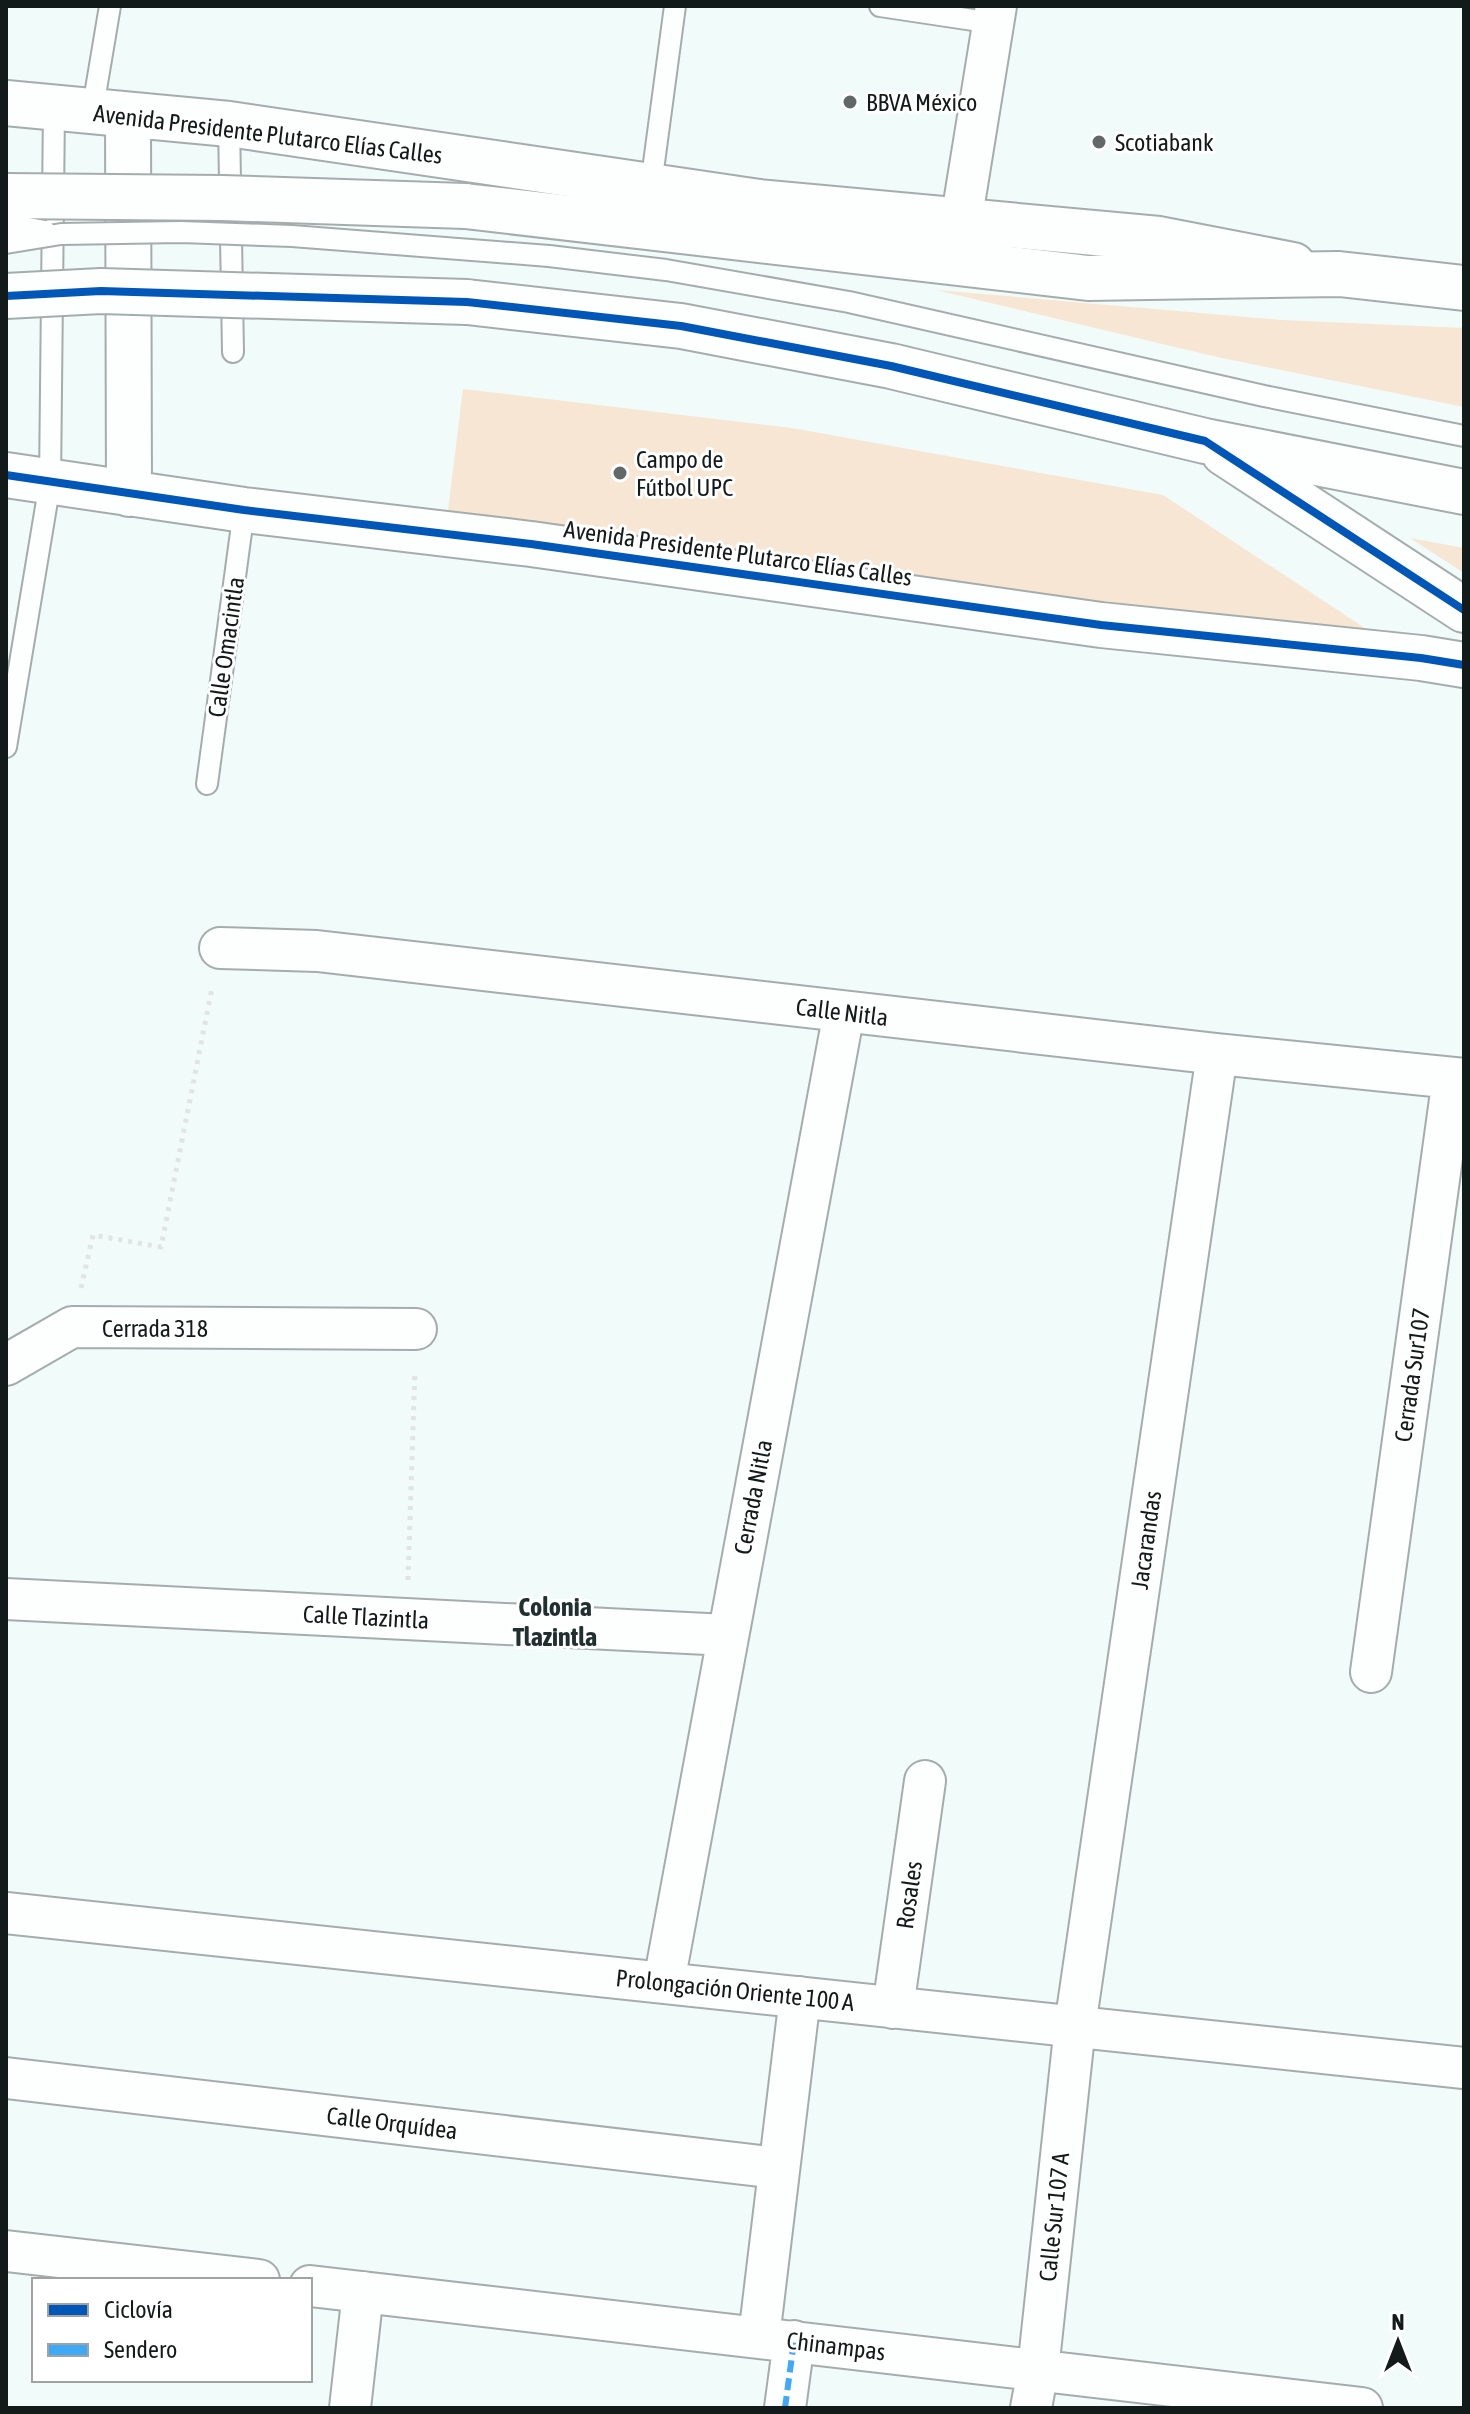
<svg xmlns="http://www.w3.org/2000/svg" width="1470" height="2414" font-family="'Asap Condensed',sans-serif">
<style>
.green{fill:#f6e6d3}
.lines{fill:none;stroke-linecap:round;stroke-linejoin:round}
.lane-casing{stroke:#a5adac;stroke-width:24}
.street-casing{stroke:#a5adac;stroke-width:44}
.secondary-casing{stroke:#a5adac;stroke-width:48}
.primary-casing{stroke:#a5adac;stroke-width:48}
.path{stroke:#e1e4e4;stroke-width:5;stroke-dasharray:4 6;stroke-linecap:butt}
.lane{stroke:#fdfefe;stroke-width:20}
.street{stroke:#fdfefe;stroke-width:40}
.secondary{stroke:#fdfefe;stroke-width:44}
.primary{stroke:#fdfefe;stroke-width:44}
.lane-bridge-casing{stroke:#a5adac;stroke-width:24;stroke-linecap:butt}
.primary-bridge-casing{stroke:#a5adac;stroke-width:48;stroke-linecap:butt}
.lane-bridge{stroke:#fdfefe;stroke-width:20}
.primary-bridge{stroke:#fdfefe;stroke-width:44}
.quiet{stroke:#3fa9f5;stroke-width:6;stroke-dasharray:12 6;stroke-linecap:butt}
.cycleway-casing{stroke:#fff;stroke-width:13}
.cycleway{stroke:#0057b8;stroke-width:8}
.poi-dot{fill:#616968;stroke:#fff;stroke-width:3}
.labels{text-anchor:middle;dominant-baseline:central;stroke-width:6;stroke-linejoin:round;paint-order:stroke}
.poi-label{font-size:24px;fill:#131a1a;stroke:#fff;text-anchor:start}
.street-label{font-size:24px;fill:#131a1a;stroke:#fff}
.neighbourhood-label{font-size:26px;font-weight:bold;fill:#1f302f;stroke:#fff}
</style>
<rect width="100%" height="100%" fill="#f1fbfa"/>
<path class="green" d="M936,290L1282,320L1464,328V407L1217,357Z
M463,389L792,428L1163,495L1401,652L447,519Z
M1410,538L1464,548V573Z"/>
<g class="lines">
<g class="lane-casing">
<path id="lane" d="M880,6L993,23
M92,113L110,6
M229,124L233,352
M651,185L675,6
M549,256L666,270L849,302L1264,396L1464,436
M6,747L50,483L54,108
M207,784L244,510"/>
</g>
<g class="street-casing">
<path id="street" d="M961,222L996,6
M220,948L317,951L1217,1054L1464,1079
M6,1365L72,1327L416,1329
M6,1599L727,1635
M1371,1672L1453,1078
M6,1913L1464,2068
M664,1982L844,1012
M893,2008L925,1781
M6,2078L778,2168
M6,2251L259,2280
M310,2286L1362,2408
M759,2337L800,1997
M350,2408L363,2292
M785,2408L794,2341
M1031,2408L1038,2370L1075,2026L1217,1054"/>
</g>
<g class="secondary-casing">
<path id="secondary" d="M6,103L229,124L759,202L1159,239L1293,265
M128,115L129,494
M6,475L244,510L531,544L1101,625L1421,658L1464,665"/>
</g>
<g class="primary-casing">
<path id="primary" d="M465,206L1088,278L1339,274L1464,288
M467,302L681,326L891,366L1205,441L1464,492
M1224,453L1464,610"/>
</g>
<path class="path" d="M81,1288L93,1235L161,1247L212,988
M408,1580L415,1370"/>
<use href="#lane" class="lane"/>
<use href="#street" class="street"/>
<use href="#secondary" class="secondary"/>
<use href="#primary" class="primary"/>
<g class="lane-bridge-casing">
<path id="lane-bridge" d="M6,224L45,231
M6,243L61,234L181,232L292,236L549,256"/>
</g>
<g class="primary-bridge-casing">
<path id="primary-bridge" d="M6,196L222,198L465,206
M6,296L101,291L467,302"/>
</g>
<use href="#lane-bridge" class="lane-bridge"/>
<use href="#primary-bridge" class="primary-bridge"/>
<path class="quiet" d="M785,2408L794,2341"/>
<g class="cycleway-casing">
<path id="cycleway" d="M6,296L101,291L467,302L681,326L891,366L1205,441L1464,610
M6,475L244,510L531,544L1101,625L1421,658L1464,665"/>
</g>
<use href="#cycleway" class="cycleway"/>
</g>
<g class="poi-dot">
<circle cx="850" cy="102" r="8"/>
<circle cx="1099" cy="142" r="8"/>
<circle cx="620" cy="473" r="8"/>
</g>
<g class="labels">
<g class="poi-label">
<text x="866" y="102">BBVA México</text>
<text x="1115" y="142">Scotiabank</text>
<text x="636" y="459">Campo de<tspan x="636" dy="28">Fútbol UPC</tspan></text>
</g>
<g class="street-label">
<text transform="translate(268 134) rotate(7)">Avenida Presidente Plutarco Elías Calles</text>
<text transform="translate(738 553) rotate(8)">Avenida Presidente Plutarco Elías Calles</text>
<text transform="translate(226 647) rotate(-82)">Calle Omacintla</text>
<text transform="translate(842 1012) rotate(7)">Calle Nitla</text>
<text x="155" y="1328">Cerrada 318</text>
<text transform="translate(1412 1375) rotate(-82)">Cerrada Sur107</text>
<text transform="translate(753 1497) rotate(-79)">Cerrada Nitla</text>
<text transform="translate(1146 1540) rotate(-82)">Jacarandas</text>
<text transform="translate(366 1617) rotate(3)">Calle Tlazintla</text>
<text transform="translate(909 1895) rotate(-82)">Rosales</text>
<text transform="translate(735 1990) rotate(6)">Prolongación Oriente 100 A</text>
<text transform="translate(392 2123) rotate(7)">Calle Orquídea</text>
<text transform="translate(1054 2217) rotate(-84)">Calle Sur 107 A</text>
<text transform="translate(836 2346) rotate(7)">Chinampas</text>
</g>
<g class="neighbourhood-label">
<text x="555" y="1607">Colonia<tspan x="555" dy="30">Tlazintla</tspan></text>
</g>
</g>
<rect width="1470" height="2414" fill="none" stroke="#131a1a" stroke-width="16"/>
<rect x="32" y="2278" width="280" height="104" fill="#ffffff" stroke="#a1a3a3" stroke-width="2"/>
<rect x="48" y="2304" width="40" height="12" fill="#0057b8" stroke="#a1a3a3" stroke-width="2"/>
<text x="104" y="2318" font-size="24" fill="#131a1a">Ciclovía</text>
<rect x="48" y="2344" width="40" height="12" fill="#3fa9f5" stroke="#a1a3a3" stroke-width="2"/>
<text x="104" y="2358" font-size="24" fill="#131a1a">Sendero</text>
<g transform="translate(1398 2342)" stroke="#ffffff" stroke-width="6" paint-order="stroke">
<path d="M0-6L14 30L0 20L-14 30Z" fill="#131a1a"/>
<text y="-12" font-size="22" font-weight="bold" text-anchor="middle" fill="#131a1a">N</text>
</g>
</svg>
